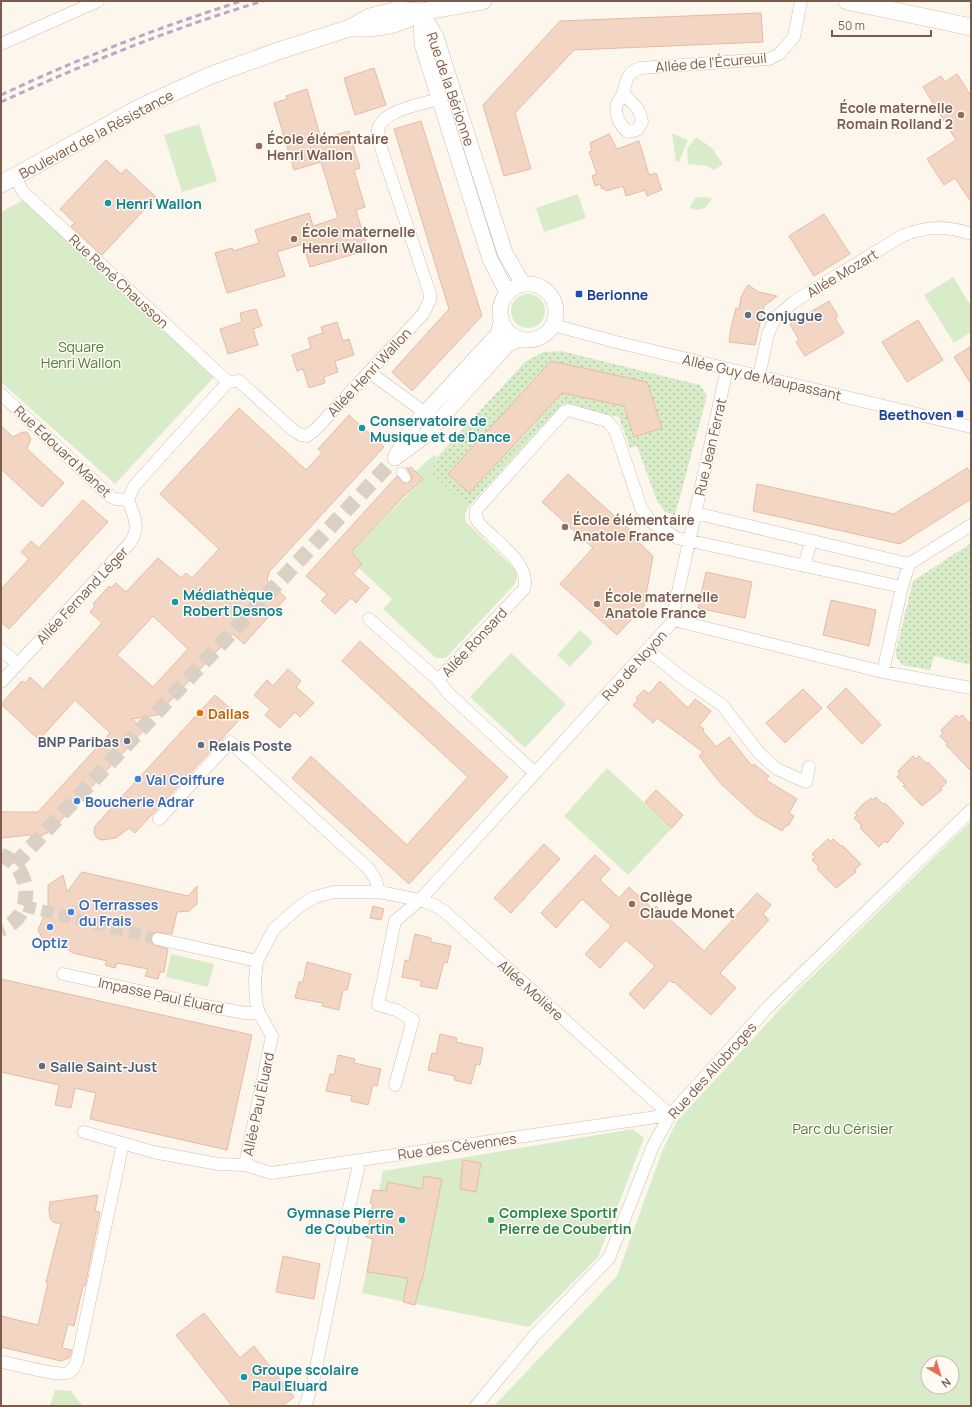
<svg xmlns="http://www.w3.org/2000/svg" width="972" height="1407" font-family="Manrope,sans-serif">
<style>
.green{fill:#d8ecc9;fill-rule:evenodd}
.garden{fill:url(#garden-dots)}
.building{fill:#f3d5c3;stroke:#e6bba3;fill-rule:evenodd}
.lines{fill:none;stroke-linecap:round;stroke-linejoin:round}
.minor-tunnel{stroke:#dcd0c4;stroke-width:12;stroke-dasharray:12 6;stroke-linecap:butt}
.tertiary-tunnel{stroke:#dcd0c4;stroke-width:15;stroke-dasharray:15 8;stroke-linecap:butt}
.pedestrian-casing{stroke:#d1beb0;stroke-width:10}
.minor-casing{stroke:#d1beb0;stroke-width:13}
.tertiary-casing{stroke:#d1beb0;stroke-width:16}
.secondary-casing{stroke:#d6c0b0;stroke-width:18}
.pedestrian{stroke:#fff;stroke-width:9}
.minor{stroke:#fff;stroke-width:12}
.tertiary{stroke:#fff;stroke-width:15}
.secondary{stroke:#fff;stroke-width:17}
.rail{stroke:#b9a8c9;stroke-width:3;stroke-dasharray:6 4;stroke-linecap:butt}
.education-dot{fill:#8d6e63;stroke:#fffaf3;stroke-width:1.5}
.culture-dot{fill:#0f9aa8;stroke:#fffaf3;stroke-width:1.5}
.transit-dot{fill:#1a4fb4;stroke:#fffaf3;stroke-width:1.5}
.service-dot{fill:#5c6f8a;stroke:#fffaf3;stroke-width:1.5}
.food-dot{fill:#e8710a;stroke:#fffaf3;stroke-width:1.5}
.shop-dot{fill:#3f7fe0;stroke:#fffaf3;stroke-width:1.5}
.leisure-dot{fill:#2e9e5b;stroke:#fffaf3;stroke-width:1.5}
.labels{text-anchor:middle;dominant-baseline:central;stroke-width:3;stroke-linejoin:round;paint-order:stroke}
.street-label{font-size:14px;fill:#7a5c4d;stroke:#fffaf3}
.education-label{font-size:14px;font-weight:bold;fill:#785e54;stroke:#fffaf3;text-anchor:start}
.culture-label{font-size:14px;font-weight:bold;fill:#0d838f;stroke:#fffaf3;text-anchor:start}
.transit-label{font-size:14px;font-weight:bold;fill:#164399;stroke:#fffaf3;text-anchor:start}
.service-label{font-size:14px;font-weight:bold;fill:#4e5e75;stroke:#fffaf3;text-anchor:start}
.park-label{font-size:14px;fill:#537a41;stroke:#fffaf3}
.food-label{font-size:14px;font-weight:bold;fill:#c56008;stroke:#fffaf3;text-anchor:start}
.shop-label{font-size:14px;font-weight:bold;fill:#366cbe;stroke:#fffaf3;text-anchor:start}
.leisure-label{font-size:14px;font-weight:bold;fill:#27864d;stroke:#fffaf3;text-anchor:start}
</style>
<defs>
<pattern id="garden-dots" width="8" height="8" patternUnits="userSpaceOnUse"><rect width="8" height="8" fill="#d8ecc9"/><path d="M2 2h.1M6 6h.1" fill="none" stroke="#b4c2a5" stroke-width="1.8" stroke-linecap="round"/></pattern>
</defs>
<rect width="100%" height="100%" fill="#fdf6ec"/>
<path class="green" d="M199,124L217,181L182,192L164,135Z
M672,133L688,140L679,162L676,161Z
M696,137L712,148L723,164L714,170L707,166L688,164L687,149Z
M578,194L586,218L544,232L536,208Z
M696,197L712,198L705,208L697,210L689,208Z
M25,199L214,377L115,484L1,382V212Z
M953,277L971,306V332L954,343L924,295Z
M511 311a17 17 0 1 1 34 0a17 17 0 1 1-34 0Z
M434,455L437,457L432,473L468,507L465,515L466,522L515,569L517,577L514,585L446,658H436L383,609L392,599L359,568L362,564L351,552L421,481L422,478L416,471Z
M580,630L593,642L570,667L557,655Z
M511,653L566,704L525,748L470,697Z
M607,768L672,828L628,875L564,816Z
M971,821V1406H494L617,1276L663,1149L677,1121L795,993ZM928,1363H952V1387H928Z
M171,954L214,964L208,987L166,977Z
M633,1129L644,1138L598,1257L529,1327L362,1293L373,1240L366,1237L373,1204L370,1203L373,1190H379L383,1171Z
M55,1390L71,1391L83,1406H50Z"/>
<path class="garden" d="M561,351L700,385L707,396L675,515L665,512L657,501L637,446L630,448L619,417L563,404L468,507L432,473L437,457L525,362L543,352Z
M971,543V665L934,656L930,670L902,665L896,656V651L913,581Z"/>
<path class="building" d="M761,13L763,42L574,50L515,113L531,169L504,176L483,105L560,21Z
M374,68L386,105L355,115L344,78Z
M957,74L971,96V202L955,178L944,185L927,159L956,140L923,87L941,76L945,82Z
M307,89L321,139L349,131L360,168L354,170L365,207L356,210L368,250L310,267L303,244L277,252L285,276L227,293L215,253L232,248L233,251L259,243L255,230L309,213L313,226L338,218L321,162L294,170L274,103L287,99L286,96Z
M421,121L482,316L412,391L392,372L449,309L394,129Z
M609,134L617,149L639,141L649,175L656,173L662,190L647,196L645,190L626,196L623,186L606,191L604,188L602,189L600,184L595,186L592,176L597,174L589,152L592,151L590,143Z
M106,160L121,174L126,169L156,197L102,255L71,226L75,223L60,209Z
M824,214L850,254L814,276L789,236Z
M748,285L759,292L777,296L764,306L755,345L729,342L731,328L736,308L739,309L741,297Z
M829,301L838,316L835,318L844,333L805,356L796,342L799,340L790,324Z
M256,309L262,326L253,329L258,345L228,354L220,329L242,322L240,313Z
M918,320L943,360L907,382L882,342Z
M337,322L343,341L349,339L354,355L335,361L338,372L324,377L325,383L309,388L303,369L297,371L292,355L311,348L308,338L323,333L321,327Z
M971,346V384L954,357Z
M551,361L647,382L662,428L634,437L624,406L562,393L469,493L448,474Z
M239,408L306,470L322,453L318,449L349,415L384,447L269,572L267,581L286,598L244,644L233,634L157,715L132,719L144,730L51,831L38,837L30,835L1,838V812H38L110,733L75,700L39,740L1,704L22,681L25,683L30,677L43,689L102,623L90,612L95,606L93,604L109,586L111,588L116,583L126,592L158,558L181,578L186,573L192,578L219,549L160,494ZM153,616L188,649L153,687L117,655Z
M1,426L13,437L23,432H27L31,439L27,449L64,483L42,507L1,469Z
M406,467L408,469L411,467L423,479L405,495L351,552L362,564L353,574L369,588L356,603L351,598L335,614L321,601L327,594L306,576L397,476L404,483L410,482L412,477Z
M967,468L971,474V499L900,544L753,511L757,484L894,514Z
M568,474L630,530L628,532L653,556L644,606L617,635L560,584L593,548L542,502Z
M83,500L108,522L9,629L1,622V589L29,559L21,552L31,541L39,548Z
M706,572L752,582L745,618L698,608Z
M831,600L876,610L869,646L823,635Z
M360,641L508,777L409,884L292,778L311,756L407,845L468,777L342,661Z
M288,669L301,681L296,687L314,703L300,717L295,712L280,728L265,715L270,709L254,695L267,680L273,686Z
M660,681L688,708L695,699L711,711L699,726L704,729L703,731L716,747L729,737L752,766L754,764L769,776L766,780L797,799L789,813L794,816L788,826L786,825L782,831L756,816L721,784L699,756L703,752L657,718L653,723L633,705L638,700L636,698L644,690L649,694Z
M846,688L881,725L862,744L827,707Z
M803,689L822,708L785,743L766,723Z
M215,695L241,718L135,833L129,828L116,838L101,840L97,838L94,833L95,826Z
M956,715L959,718L962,715L971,724V771L946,745L948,744L940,736L943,733L941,730Z
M913,756L916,759L919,756L927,764L928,762L947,782L941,788L942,790L922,806L903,786L905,785L897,777L900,774L898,771Z
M656,790L683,815L672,828L645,802Z
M876,797L884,805L885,803L904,823L887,843L885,841L879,847L860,828L862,826L854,818L857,815L855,813L862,805L871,798L873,800Z
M828,839L830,842L833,839L841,846L842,845L861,864L855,870L856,872L836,888L817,869L819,867L812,860L815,857L812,854Z
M544,844L560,859L511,913L494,898Z
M595,855L610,869L600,880L619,898L629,887L653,909L656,906L704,951L757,893L771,905L763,914L769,920L720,973L736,988L711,1015L674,982L673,983L670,980L644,1009L629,994L655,966L626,940L600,968L585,954L611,926L582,899L556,928L541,913Z
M82,872L188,896L197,886V904L189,911L177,912L172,934L156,932L151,937L153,945L168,949L164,972H160L158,979L145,976L148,969L117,963L115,968L105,965L107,961L73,953L53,939L47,947L38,930L48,907V885L63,875L67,892Z
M373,906L384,909L381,920L370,918Z
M415,934L431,938V942L451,946L447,963L444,962L437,989L420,986L422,981L402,977L405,960L409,961Z
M307,962L351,974L347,990H343L339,1010L322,1006L323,1003L295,998L299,982H303Z
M1,979L252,1035L227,1150L90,1119L96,1093L75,1088L71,1108L55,1105L59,1085L1,1072Z
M440,1034L457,1038L456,1042L483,1048L480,1065L476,1064L471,1084L454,1080L455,1076L428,1070L432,1053L436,1054Z
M338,1055L355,1059L354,1063L381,1069L377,1086L373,1085L368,1105L351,1101L352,1096L326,1091L330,1074L334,1075Z
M463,1160L481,1163L476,1192L460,1189Z
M424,1176L442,1179L422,1281L421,1280L415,1305L403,1302L408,1278L367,1272L373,1239L366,1237L373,1204L370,1203L373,1190L386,1191L388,1182L422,1189Z
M98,1195L95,1211L100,1212L85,1286H83L74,1326L68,1324L62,1348L72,1350L69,1358L61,1361L1,1347V1316L38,1325L48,1283L46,1282L61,1224L53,1222L50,1218L49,1209L50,1202Z
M283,1256L320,1264L314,1299L276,1292Z
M204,1313L240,1358L254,1346L294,1397L283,1406H232L176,1335Z"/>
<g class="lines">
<path class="minor-tunnel" d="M24,906L158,939"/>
<path class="tertiary-tunnel" d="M1,855C33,867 35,918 1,929
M15,864L395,458"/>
<g class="pedestrian-casing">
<path id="pedestrian" d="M401,472L406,478"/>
</g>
<g class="minor-casing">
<path id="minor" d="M1,44L98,1
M623,94C632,102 641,109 642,122L637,130L628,132C620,125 614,115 617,104C619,100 622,97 623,93C627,80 626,73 640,68L769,59L779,54L794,37L801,1
M15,177L23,192L228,382
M553,325L616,342L971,427
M369,372L431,417
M759,376L768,334L776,317L795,301L902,236C925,226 947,225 971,234
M1,394L111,497L115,499L128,500
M128,500L134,486L228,382L239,381L293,430L301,435L307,436L316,429L423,314L430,300V294L380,145C379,141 377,135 378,130C381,110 423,104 439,99
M695,513L909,564
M909,564L971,525
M804,566L811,541
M369,619L438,680L448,693L535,773
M674,620L883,672L971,688
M674,620V610L727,369
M1,650L18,664L130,543C141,526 134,517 128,500
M648,650L681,677L722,705L759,753L777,769L806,782L809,767
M883,672L902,587L909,564
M438,680L524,589C532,563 493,540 478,522L476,518V510L564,412L568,410L607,421L615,430L641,508L651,522L677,538L902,587
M1,682L18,664
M159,819L230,742L369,869L376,880L379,892
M158,939L257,961
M63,974L212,1007L245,1013H259
M395,1085L413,1020L396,1010L378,1005L395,921L420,900L674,620
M84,1132L153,1152L218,1164L245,1165L271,1173L670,1115
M245,1165L272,1036L259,1013L256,1002L255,980L257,961L274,929L300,906L315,897L334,892H379L420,900L434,905L444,911L670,1115
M1,1362C17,1364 53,1376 67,1373C73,1371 74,1367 77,1361L123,1143
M305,1406L313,1383L342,1239L360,1160
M476,1406L534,1336L609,1258L653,1146L670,1115L770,1005L971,810"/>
</g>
<g class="tertiary-casing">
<path id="tertiary" d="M421,12L422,44L490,259L507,292
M422,13L436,37L505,253L523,284
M500 312a28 28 0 1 1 56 0a28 28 0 1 1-56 0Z
M399,455L425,436L508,344L520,339
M395,458L413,426L498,334L501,322"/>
</g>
<g class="secondary-casing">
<path id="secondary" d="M847,1L971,27
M351,28C382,28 393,27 421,12
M1,184L141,107L209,76L278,51L350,28L370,17L397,10L421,12L483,1"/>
</g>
<use href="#pedestrian" class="pedestrian"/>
<use href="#minor" class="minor"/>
<use href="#tertiary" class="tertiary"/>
<use href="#secondary" class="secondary"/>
<path class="rail" d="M1,95C80,58 159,27 242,1
M1,102C86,63 173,28 263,1"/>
</g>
<g class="education-dot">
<circle cx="961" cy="115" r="4"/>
<circle cx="259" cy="146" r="4"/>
<circle cx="294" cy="239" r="4"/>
<circle cx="565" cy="527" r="4"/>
<circle cx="597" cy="604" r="4"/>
<circle cx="632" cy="904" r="4"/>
</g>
<g class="culture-dot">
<circle cx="108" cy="203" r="4"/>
<circle cx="362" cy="428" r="4"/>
<circle cx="175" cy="602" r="4"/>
<circle cx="402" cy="1220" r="4"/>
<circle cx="244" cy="1377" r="4"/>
</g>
<g class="transit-dot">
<rect x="575" y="290" width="8" height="8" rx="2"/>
<rect x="956" y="410" width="8" height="8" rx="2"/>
</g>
<g class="service-dot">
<circle cx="748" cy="315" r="4"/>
<circle cx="127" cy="741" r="4"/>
<circle cx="201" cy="745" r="4"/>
<circle cx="42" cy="1066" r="4"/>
</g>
<circle class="food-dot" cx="200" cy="713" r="4"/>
<g class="shop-dot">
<circle cx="138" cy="779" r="4"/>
<circle cx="77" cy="801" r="4"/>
<circle cx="71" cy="912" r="4"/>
<circle cx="50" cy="927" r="4"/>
</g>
<circle class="leisure-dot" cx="491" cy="1220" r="4"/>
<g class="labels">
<g class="street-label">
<text transform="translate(711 62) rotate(-5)">Allée de l'Écureuil</text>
<text transform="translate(451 89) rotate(71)">Rue de la Bérionne</text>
<text transform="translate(96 134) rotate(-28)">Boulevard de la Résistance</text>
<text transform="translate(842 273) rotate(-31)">Allée Mozart</text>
<text transform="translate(119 281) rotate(43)">Rue René Chausson</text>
<text transform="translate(369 372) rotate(-47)">Allée Henri Wallon</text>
<text transform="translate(762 377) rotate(13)">Allée Guy de Maupassant</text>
<text transform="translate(710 447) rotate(-77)">Rue Jean Ferrat</text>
<text transform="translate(63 451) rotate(43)">Rue Edouard Manet</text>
<text transform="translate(82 595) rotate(-47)">Allée Fernand Léger</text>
<text transform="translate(474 642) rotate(-47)">Allée Ronsard</text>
<text transform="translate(634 665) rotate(-48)">Rue de Noyon</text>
<text transform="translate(531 990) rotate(42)">Allée Molière</text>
<text transform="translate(161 995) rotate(12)">Impasse Paul Éluard</text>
<text transform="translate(712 1070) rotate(-48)">Rue des Allobroges</text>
<text transform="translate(258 1104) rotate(-78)">Allée Paul Éluard</text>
<text transform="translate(457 1146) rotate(-8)">Rue des Cévennes</text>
</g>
<g class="education-label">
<text x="953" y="107" text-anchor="end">École maternelle<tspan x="953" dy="16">Romain Rolland 2</tspan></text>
<text x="267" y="138">École élémentaire<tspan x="267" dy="16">Henri Wallon</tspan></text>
<text x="302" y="231">École maternelle<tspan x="302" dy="16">Henri Wallon</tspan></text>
<text x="573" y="519">École élémentaire<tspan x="573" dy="16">Anatole France</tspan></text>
<text x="605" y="596">École maternelle<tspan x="605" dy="16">Anatole France</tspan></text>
<text x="640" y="896">Collège<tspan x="640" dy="16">Claude Monet</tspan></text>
</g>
<g class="culture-label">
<text x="116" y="203">Henri Wallon</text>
<text x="370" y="420">Conservatoire de<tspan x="370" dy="16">Musique et de Dance</tspan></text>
<text x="183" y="594">Médiathèque<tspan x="183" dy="16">Robert Desnos</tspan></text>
<text x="394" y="1212" text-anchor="end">Gymnase Pierre<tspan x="394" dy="16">de Coubertin</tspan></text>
<text x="252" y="1369">Groupe scolaire<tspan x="252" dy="16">Paul Eluard</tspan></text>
</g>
<g class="transit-label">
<text x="587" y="294">Berionne</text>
<text x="952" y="414" text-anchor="end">Beethoven</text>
</g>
<g class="service-label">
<text x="756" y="315">Conjugue</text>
<text x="119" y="741" text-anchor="end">BNP Paribas</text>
<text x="209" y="745">Relais Poste</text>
<text x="50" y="1066">Salle Saint-Just</text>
</g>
<g class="park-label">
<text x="81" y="346">Square<tspan x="81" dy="16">Henri Wallon</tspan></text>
<text x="843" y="1128">Parc du Cérisier</text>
</g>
<g class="food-label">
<text x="208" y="713">Dallas</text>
</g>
<g class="shop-label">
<text x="146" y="779">Val Coiffure</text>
<text x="85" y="801">Boucherie Adrar</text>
<text x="79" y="904">O Terrasses<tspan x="79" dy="16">du Frais</tspan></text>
<text x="50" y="942" text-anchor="middle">Optiz</text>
</g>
<g class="leisure-label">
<text x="499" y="1212">Complexe Sportif<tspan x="499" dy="16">Pierre de Coubertin</tspan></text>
</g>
</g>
<rect width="972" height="1407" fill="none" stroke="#7a5c4d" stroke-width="4"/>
<g transform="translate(940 1375) rotate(142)"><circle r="19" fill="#fffaf3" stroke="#cabbb1"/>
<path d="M0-3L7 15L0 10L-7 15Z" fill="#e76f51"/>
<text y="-6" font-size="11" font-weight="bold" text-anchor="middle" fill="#7a5c4d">N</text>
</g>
<path d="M832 30v6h99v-6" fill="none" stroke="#7a5c4d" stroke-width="2"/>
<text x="838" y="30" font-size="12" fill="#7a5c4d" stroke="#fffaf3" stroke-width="3" paint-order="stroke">50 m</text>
</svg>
